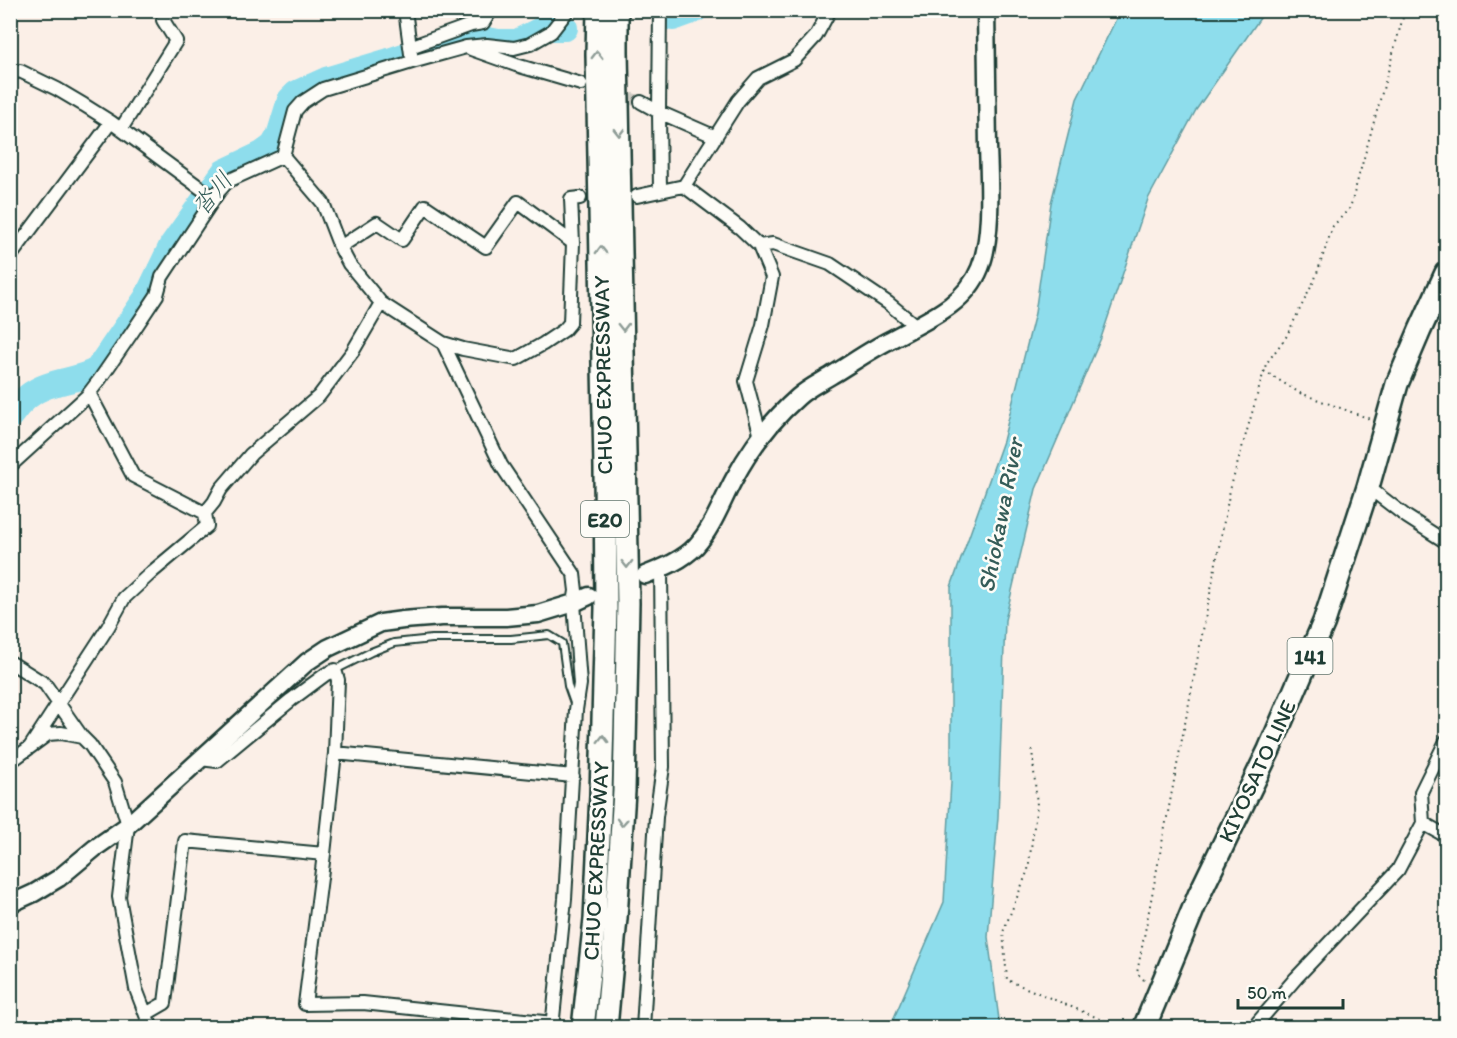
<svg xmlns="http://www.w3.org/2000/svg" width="1457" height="1038" font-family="Itim,'Klee One',sans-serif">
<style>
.water{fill:#8eddec;stroke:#629da2;stroke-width:1.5}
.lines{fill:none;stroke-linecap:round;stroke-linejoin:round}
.river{stroke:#8eddec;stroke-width:26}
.street-tunnel{stroke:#cfcbc3;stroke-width:12;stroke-dasharray:12 6;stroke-linecap:butt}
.lane-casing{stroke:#1f3d34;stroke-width:10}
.street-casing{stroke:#1f3d34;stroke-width:16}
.secondary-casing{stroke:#1f3d34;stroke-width:21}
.highway-casing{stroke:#1f3d34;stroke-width:26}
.path{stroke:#1f3d34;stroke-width:2;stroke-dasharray:1.5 4.5;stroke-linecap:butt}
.lane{stroke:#fdfcf7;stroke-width:6}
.street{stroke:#fdfcf7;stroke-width:12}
.secondary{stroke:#fdfcf7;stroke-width:16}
.highway{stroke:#fdfcf7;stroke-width:21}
.oneway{stroke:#8e9c96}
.labels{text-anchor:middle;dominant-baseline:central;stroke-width:5;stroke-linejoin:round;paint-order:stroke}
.shield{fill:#fdfcf7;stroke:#62766e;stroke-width:1.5}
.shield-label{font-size:21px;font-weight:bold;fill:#1f3d34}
.street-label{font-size:22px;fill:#1f3d34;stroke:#fdfcf7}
.water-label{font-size:24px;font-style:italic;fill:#355d59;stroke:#fdfcf7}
</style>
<rect width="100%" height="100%" fill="#fbefe7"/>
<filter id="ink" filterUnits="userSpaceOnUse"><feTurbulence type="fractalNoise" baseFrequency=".0167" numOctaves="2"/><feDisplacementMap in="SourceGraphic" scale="12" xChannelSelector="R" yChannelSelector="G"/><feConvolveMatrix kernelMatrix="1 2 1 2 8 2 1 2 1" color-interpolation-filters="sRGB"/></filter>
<g filter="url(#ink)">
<path class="water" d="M1120,11H1265L1196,110L1148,199L1101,338L1036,489L1005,620L998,817L988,937L1000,1027H890L944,902L951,782V587L1003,441L1035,313L1051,203L1077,99Z"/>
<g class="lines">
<path class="river" d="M673,18L695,10
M10,416C19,403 32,391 47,386C64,380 82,379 97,370L147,297L172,245L224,172L262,154L273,146L279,136L290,100L297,93L326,80L386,62L459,37L478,38L498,42H517L544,28H565"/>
<path class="street-tunnel" d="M613,93L641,102"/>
<g class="lane-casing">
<path id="lane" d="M335,670L371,652L394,643L432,639H511L549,635L562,643L568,686L574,703"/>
</g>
<g class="street-casing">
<path id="street" d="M405,10L411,54
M660,10L659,112L660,191
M410,47L471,25L483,23L491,10
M471,49L516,65L581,84
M10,73L20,71L57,89L84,105L111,122L214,198
M641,102L659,112L716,137
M121,129L176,41L163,20L168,10
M283,156L323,203L340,247L349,264L381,303L443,343L463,349L516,359L543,344L564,330L570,323L573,243
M684,186L740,228L759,246L772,277L763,325L746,381L761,437
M637,196L684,186L738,101L758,78L794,60L816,36L830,10
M759,246L773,244L830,264L888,303L916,326
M340,247L377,223L402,240L425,206L486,247L518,202L573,243L571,199L580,198
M10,257L111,122
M443,343L501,465L574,574L576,591L574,603L580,684L576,710L565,899L552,1028
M89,393L133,476L205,513
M10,466L87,396L100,379L131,334L157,295L162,277L219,191L228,181L283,156L295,111L303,102L323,89L412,62L466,47L487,45L514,48L530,44L551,32L568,10
M1368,487L1407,517L1446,542
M10,662L45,684L82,737L90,745L115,782L128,825L119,897L136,989L149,1023L153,1028
M30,747L108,627L124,598L152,572L207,526L205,513L214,502L221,489L251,454L319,396L353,351L381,303
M335,753L573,776
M200,759L217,761L291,700L326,674L335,670L338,680L335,753L324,854L305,1004L363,1003L553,1023
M10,762L48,734L61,733L82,737
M1423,823L1446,836
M146,1014L165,1003L185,841L324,854
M643,1028L656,817L663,767L661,569
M1253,1028L1296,978L1398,870L1423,823L1421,792L1446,741"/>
</g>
<g class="secondary-casing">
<path id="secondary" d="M645,575C663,568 683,560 696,546C713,527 722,501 734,479C750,449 773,419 798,397C808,388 821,382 832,375C852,363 870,350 890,340C924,321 965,306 980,268C993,236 989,181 988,146C987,101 987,56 986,10
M10,904L34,893L59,878L95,848L128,825L307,662L328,648L381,623L403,620L442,617H506L538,614L574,603L589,596"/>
</g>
<g class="highway-casing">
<path id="highway" d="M583,1028L595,919L601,795L606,608L605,468L597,54L598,10
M606,1028L616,918L624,791L628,603L617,52V10
M1144,1028L1199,895L1269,750L1324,622L1368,487L1397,384L1420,330L1446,273"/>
</g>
<path class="path" d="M1264,371L1300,393L1370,419
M1032,749L1037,805L1028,870L1003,932L1007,980L1122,1028
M1144,980L1137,973L1230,490L1266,364L1286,337L1315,279L1333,226L1350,208L1405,10"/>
<use href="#lane" class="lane"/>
<use href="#street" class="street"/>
<use href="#secondary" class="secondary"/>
<use href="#highway" class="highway"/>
</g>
<defs><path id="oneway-chevron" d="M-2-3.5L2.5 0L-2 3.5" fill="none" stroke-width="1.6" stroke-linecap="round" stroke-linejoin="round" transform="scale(1.5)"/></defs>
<g class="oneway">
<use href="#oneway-chevron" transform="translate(597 55) rotate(-90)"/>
<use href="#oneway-chevron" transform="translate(619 132) rotate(89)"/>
<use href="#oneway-chevron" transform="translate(601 250) rotate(-91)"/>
<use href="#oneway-chevron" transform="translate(623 327) rotate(89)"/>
<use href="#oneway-chevron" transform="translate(627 564) rotate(89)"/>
<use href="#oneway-chevron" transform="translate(603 739) rotate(-89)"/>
<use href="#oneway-chevron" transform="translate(622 822) rotate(94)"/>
</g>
</g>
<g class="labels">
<g class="shield">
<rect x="581" y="501" width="48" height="36" rx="4.5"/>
<rect x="1287.5" y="638" width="45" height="36" rx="4.5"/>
</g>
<g class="shield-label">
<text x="605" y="519">E20</text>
<text x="1310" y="656">141</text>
</g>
<g class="street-label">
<text transform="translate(603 375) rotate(-91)">CHUO EXPRESSWAY</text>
<text transform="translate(1257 771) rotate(-65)">KIYOSATO LINE</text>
<text transform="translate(596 861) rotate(-87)">CHUO EXPRESSWAY</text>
</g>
<g class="water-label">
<text transform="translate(212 193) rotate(-50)">沓川</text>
<text transform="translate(1000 515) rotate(-79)">Shiokawa River</text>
</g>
</g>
<rect width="1457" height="1038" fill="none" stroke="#fdfcf7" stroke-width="36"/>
<rect x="18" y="18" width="1421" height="1002" fill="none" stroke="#1f3d34" stroke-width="2" filter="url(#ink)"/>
<path d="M1238 999v9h105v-9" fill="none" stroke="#1f3d34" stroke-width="3"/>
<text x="1247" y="999" font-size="18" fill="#1f3d34" stroke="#fdfcf7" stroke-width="4.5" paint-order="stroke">50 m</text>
</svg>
